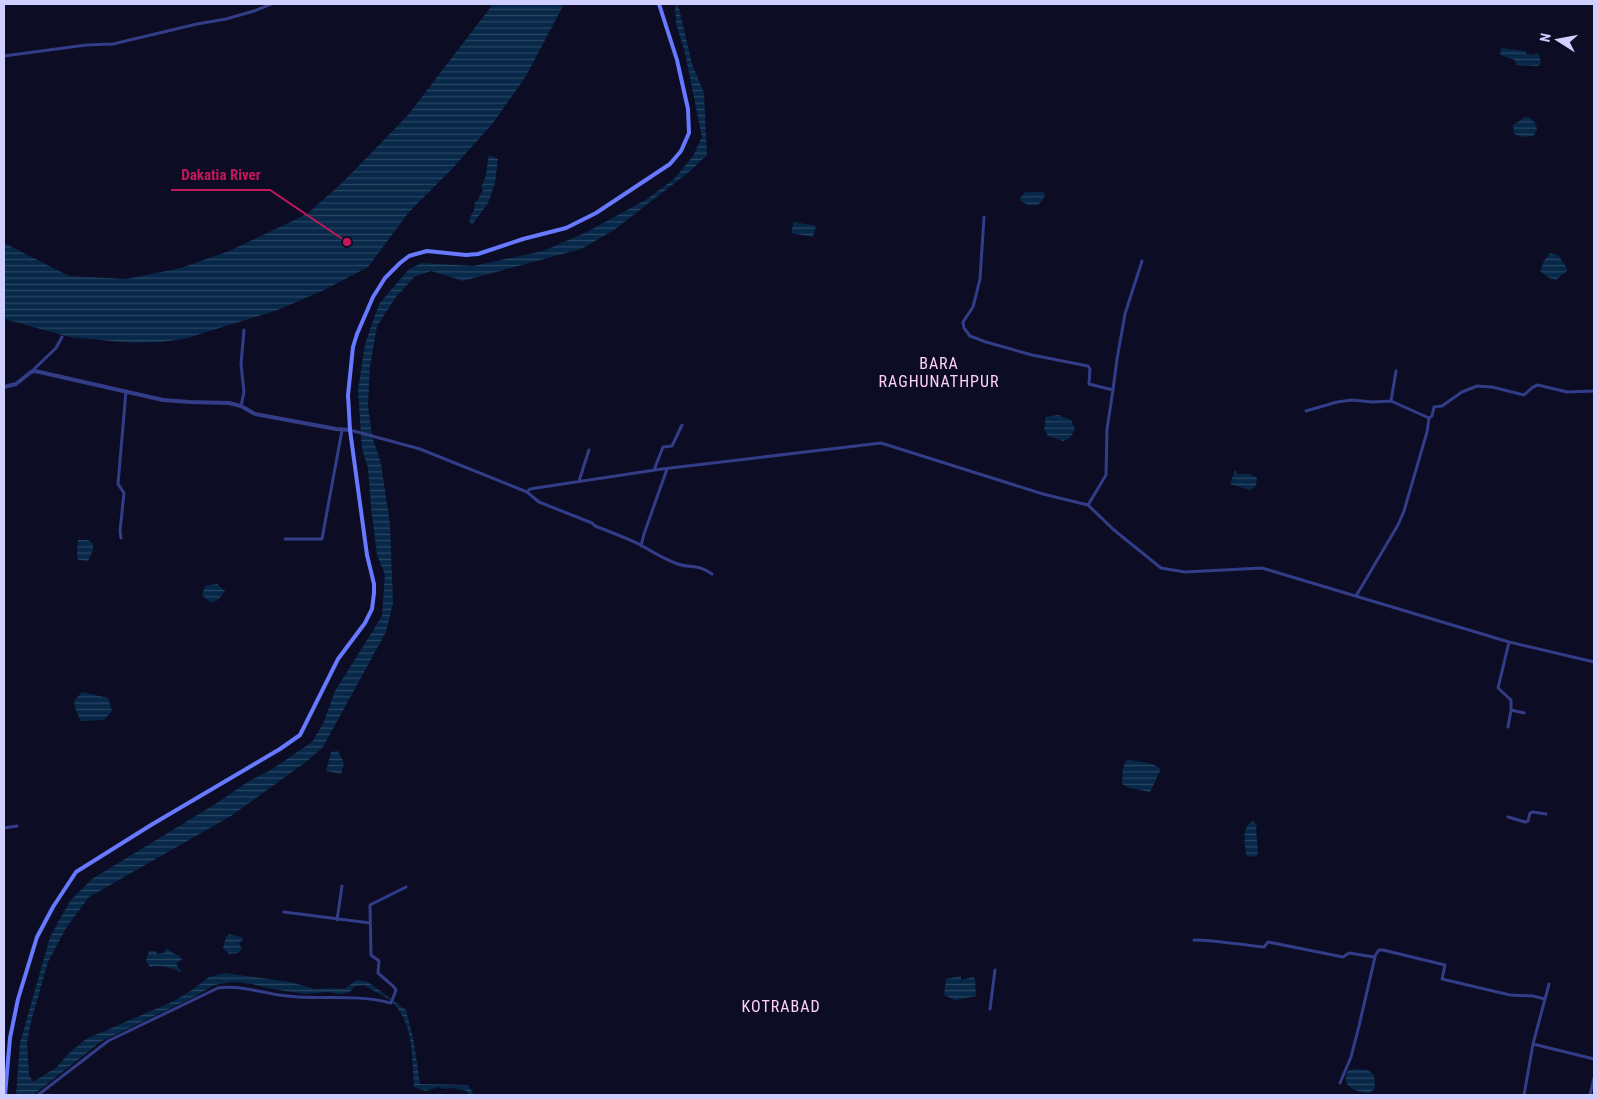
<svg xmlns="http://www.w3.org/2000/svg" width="1598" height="1099" font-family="'Roboto Condensed',sans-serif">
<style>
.water{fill:url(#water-rules)}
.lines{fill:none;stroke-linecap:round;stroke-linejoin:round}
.minor{stroke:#323c87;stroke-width:3}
.tertiary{stroke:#323c87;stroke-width:4}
.secondary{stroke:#6679ff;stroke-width:4}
.labels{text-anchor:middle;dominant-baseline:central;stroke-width:4;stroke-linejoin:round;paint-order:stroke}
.quarter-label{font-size:16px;letter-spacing:1px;fill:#ffd1f5;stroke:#0c0c24}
.leader{fill:none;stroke:#c2185b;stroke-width:2}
.callout-dot{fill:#c2185b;stroke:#0c0c24;stroke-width:2}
.callout-label{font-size:15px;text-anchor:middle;font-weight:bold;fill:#c2185b;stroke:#0c0c24;stroke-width:4;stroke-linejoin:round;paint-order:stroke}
</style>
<defs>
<pattern id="water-rules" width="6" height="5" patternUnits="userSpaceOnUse" patternTransform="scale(1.25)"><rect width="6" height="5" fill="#072848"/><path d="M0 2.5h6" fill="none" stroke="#2a4663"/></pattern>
</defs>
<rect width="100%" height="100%" fill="#0c0c24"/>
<path class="water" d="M493,4H564L526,76L493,123L451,170L409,212L368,267L324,290L278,310L184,339L161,342L132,343L70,337L4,319V243L69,276L126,279L181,268L229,251L307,214L342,183L408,115Z
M673,4H678L692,64L704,93L707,155L689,172L614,230L581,249L463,281L431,271L414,277L396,297L377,326L370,366L368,405L372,436L381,464L390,524L393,603L386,632L323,747L306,762L231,816L89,897L66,928L48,962L32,1018L27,1042L29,1075L33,1082L57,1067L69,1053L86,1039L174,1001L192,990L209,977L225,973L290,982L315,989L334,988L344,989L357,980L368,982L406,1010L414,1043L420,1084L468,1085L474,1095H468L467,1091L453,1088L444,1089L439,1087L425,1091L414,1087C412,1058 414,1022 391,1001C384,995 373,991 364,985L354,987L350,992L341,994L328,992L306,994L272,989L252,984L232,982L214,985L196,996L102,1041L33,1095H16L20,1043L50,937L70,901L92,879L217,803L249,781L271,770L312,742L323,724L335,691L382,616L385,575L377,555L371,507L368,468L362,449L358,390L365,344L379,304L409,269L422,263L473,266L543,251L587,232L647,199L674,179L693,156L702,137L685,53L676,23L675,5Z
M1501,48L1525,51L1527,54L1535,55L1536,53L1539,55L1541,63L1538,66L1516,65L1515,60L1500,55Z
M1525,117C1531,117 1537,123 1537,130L1533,136L1523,137L1514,134L1513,125Z
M489,155L498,159L495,183L488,203L472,225L469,220L474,210L475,202L477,201L483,190L481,187C488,176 486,168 489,155Z
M1025,192H1043L1045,195L1042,201L1038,205H1028L1019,200Z
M794,222L816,226L813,237L791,233Z
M1550,253L1558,255L1568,270L1556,280L1549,278L1540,271L1544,261Z
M1058,415L1071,420L1075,429L1070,438L1063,441L1048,436L1044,429L1046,417Z
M1235,470L1237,474H1250L1257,478L1256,486L1250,490L1230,484Z
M78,540H88L93,544V550L88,561L78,560L77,554Z
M217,584L225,591L217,601L210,602L202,595L205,586Z
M82,692L108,698L112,711L104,720L81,721L76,711L74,701Z
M338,751L344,763L341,774L326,771L331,752Z
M1126,760C1137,761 1152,762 1161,769L1150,792L1130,788L1122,784L1123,768Z
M1253,821L1257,825C1254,835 1260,845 1257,856L1251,857L1247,856C1244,844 1241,827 1253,821Z
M229,934L244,938L239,944L242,949L238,953L229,954L223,948L226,937Z
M166,948C171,951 174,954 179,956L182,960L176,963L181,972C170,968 162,964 150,967L146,961L149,951H156L157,954L164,953Z
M961,976V980L973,977L975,979L976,996L955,1000L944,995L946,979Z
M1357,1069L1368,1070L1374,1075L1375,1088L1370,1093C1363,1093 1349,1090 1346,1082C1345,1080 1347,1074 1347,1072L1350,1070Z"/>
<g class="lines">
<path class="minor" d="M4,56L86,45L113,44L197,24L226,19L254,11L271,4
M984,217L980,279L973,307L963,322L964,328L970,336L986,342L1032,355L1088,366L1090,369L1089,384L1113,390L1117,359L1125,314L1142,261
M31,372L56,348L62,337
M1391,401L1396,371
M241,406L244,392L241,364L244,330
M1306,411L1337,402L1352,400L1372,402L1391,401L1429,418
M350,430L420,449L527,492L539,502L592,523L595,526C608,531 629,539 641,545C652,552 663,558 675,563C689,569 697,563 712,574
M654,470L663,447L672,446L682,425
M579,481L589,450
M527,492L530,489L536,488L662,469L881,443L1043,494L1088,505L1114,530L1161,568L1185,572L1262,568L1509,642L1594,662
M1088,505L1106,475L1107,429L1113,390
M121,538L120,531L124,493L118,484L126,391
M285,539H322L342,430
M641,546L644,534L667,469
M1356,596L1398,525L1404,511L1427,432L1429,418L1432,416L1434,407L1442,406L1462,392L1477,386L1492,387L1524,395L1533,387L1538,385L1567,392L1594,391
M1511,710L1524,713
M1508,727L1511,710V700L1498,688L1509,642
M1508,817L1525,822L1528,821L1530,813L1533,812L1546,814
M4,828L17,826
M284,912L370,923
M337,920L342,886
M1194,940C1217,940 1240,945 1264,947L1268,942L1343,957L1349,953L1374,957L1379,950H1383L1445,965L1442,979L1510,995L1533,996L1545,999
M990,1009L995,970
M1533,1044L1594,1059
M1340,1083L1351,1057L1359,1026L1375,957
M38,1095L108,1041L218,988C239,985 259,992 279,995C316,1001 354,993 391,1003L396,990L393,986L378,973L379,961L371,955L370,905L406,887
M1524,1095L1533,1044L1549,984
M1590,1095L1594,1078"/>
<path class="tertiary" d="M4,387L16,384L31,372L35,371L163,400L190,402L229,403L241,406L255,414L336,429L350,430"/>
<path class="secondary" d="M5,1095L10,1038L18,999L37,937L53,907L76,872L151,825L280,749L300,735L338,659L365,623L372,609L374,593V584L367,555L350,430L348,395L353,347L357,334L373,297L385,278L400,263L409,256L427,251L466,255L478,254L523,239L566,228L596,213L670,164L681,151L689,133L688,109L677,60L659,4"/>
</g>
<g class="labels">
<g class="quarter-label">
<text x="939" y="363">BARA<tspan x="939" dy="18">RAGHUNATHPUR</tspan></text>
<text x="781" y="1006">KOTRABAD</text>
</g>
</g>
<path class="leader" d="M347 242L270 190H171"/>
<circle class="callout-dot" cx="347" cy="242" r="5"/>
<g class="callout-label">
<text x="221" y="180">Dakatia River</text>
</g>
<rect width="1598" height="1099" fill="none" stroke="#cfd0ff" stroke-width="10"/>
<g transform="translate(1558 40) rotate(281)" stroke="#0c0c24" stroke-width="4" paint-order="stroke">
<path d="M0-4L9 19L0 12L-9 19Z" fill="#cfd0ff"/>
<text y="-8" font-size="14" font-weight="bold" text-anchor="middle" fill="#cfd0ff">N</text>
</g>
</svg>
